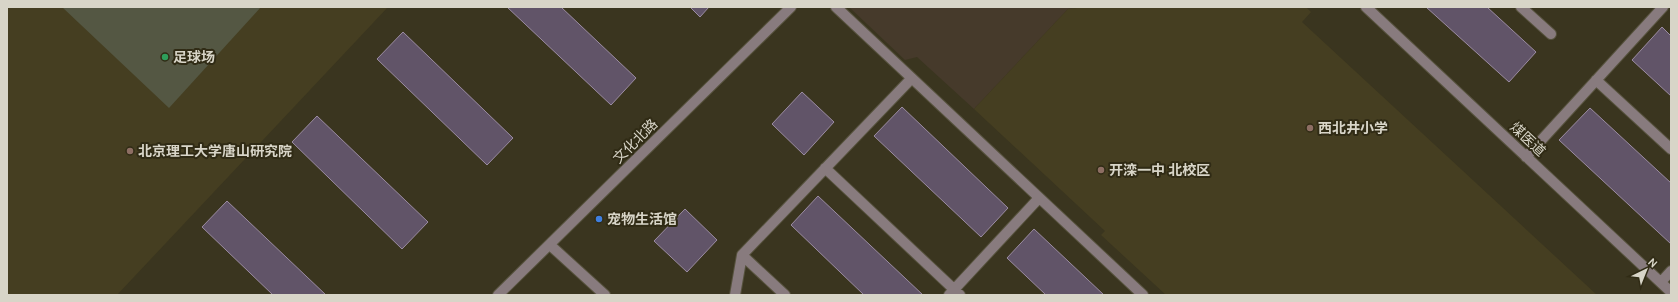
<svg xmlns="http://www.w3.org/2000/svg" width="1678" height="302" font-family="Cabin,'Noto Sans SC',sans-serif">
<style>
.commercial{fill:#463a2b}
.built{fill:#453e21}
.green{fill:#545743}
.building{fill:#615468;stroke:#9b8ca2}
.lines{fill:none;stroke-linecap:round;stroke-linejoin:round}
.minor-casing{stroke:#56523d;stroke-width:12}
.minor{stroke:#887b7e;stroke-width:10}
.leisure-dot{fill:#2e9e5b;stroke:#302b15;stroke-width:1.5}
.education-dot{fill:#8d6e63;stroke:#302b15;stroke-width:1.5}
.shop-dot{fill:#3f7fe0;stroke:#302b15;stroke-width:1.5}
.labels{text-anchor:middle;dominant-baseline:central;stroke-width:4;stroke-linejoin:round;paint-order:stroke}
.poi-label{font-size:14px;font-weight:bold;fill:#d8d5c8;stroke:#302b15;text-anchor:start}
.street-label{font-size:14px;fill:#d8d5c8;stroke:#302b15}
</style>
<rect width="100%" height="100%" fill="#3a351f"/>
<path class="commercial" d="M849,7H1086L1068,9L974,109L917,57L905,60Z"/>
<path class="built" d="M7,7H388L117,295H7Z
M1086,7H1306L1311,12L1302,22L1597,295H1166L1101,235L1105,231L974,109L1068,9Z"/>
<path class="green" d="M62,7H261L169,108Z"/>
<path class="building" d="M507,7H561L636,78L611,105Z
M690,7H709L700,17Z
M1426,7H1487L1536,52L1509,82Z
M1662,27L1671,36V96L1632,60Z
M403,32L513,138L487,165L377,59Z
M802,92L834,122L804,155L772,124Z
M902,107L1008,208L981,237L874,136Z
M1590,108L1671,183V244L1559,140Z
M317,116L428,222L402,249L292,142Z
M818,196L923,295H864L791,225Z
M227,201L326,295H273L202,227Z
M685,209L717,240L687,272L654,241Z
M1034,229L1104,295H1046L1007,258Z"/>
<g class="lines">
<g class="minor-casing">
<path id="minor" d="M836,7L1143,295
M1366,7L1671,292
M1521,7L1551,34
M1596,80L1671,149
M1526,157L1663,7
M825,168L960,295
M550,245L605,295
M742,255L785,295
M1661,282L1671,271
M498,295L791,7
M735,295L742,255L911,79
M949,295L1039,198"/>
</g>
<use href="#minor" class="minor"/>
</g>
<circle class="leisure-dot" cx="165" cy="57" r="4"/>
<g class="education-dot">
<circle cx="1310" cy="128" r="4"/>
<circle cx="130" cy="151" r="4"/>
<circle cx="1101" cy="170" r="4"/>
</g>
<circle class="shop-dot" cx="599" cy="219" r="4"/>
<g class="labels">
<g class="poi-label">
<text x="173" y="57">足球场</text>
<text x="1318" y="128">西北井小学</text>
<text x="138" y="151">北京理工大学唐山研究院</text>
<text x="1109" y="170">开滦一中 北校区</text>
<text x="607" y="219">宠物生活馆</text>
</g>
<g class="street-label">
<text transform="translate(1528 139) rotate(43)">煤医道</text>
<text transform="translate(635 141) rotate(-45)">文化北路</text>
</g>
</g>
<rect width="1678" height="302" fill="none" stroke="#d8d5c8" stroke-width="16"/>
<g transform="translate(1646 270) rotate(43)" stroke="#302b15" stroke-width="3" paint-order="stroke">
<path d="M0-3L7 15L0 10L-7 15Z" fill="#d8d5c8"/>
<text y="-6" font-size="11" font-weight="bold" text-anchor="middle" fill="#d8d5c8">N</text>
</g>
</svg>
